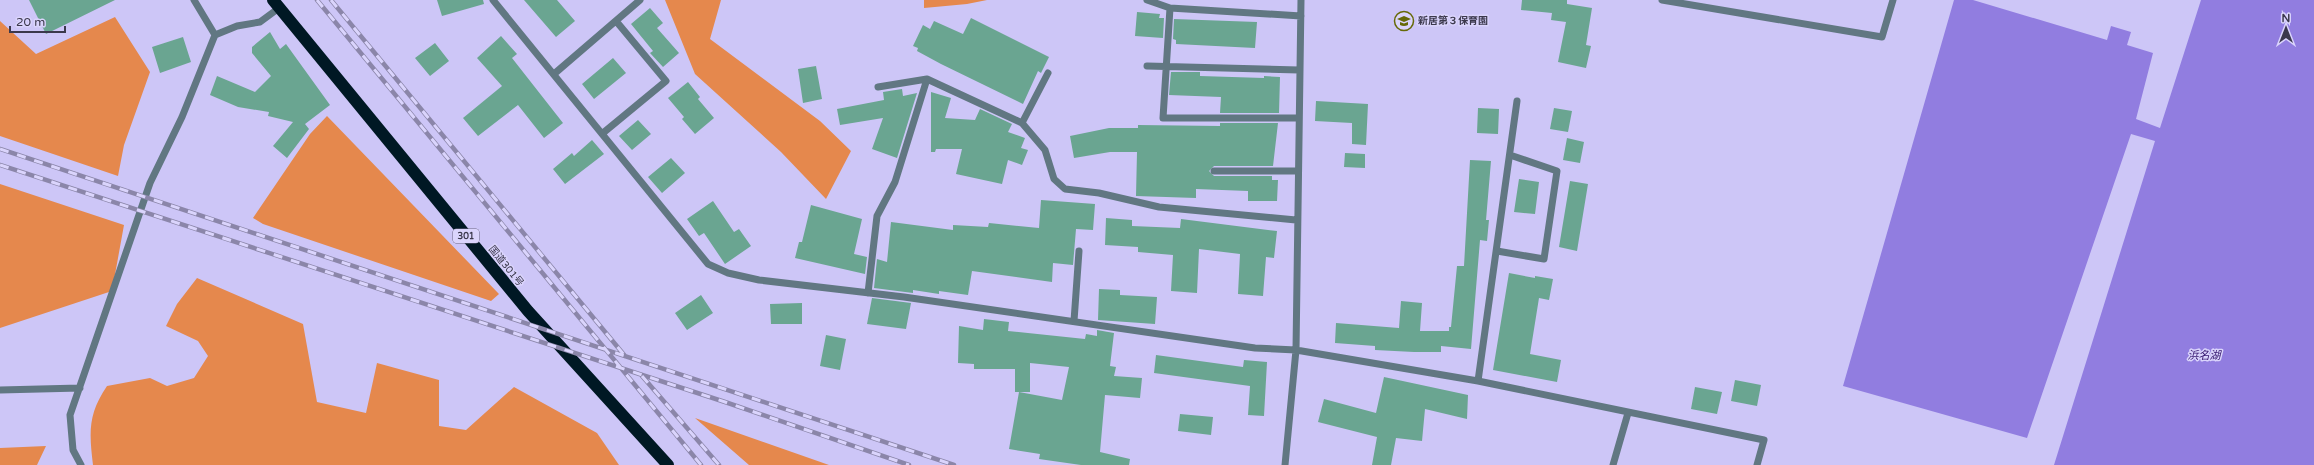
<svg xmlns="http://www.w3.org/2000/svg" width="2314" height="465" font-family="'Varela Round','Noto Sans JP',sans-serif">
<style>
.green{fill:#e5884d}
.water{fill:#917de0}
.building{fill:#6aa591}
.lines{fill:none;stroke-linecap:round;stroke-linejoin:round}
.minor{stroke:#617782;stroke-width:7}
.highway{stroke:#001824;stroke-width:12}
.rail-casing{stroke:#8b86a9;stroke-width:4.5}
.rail{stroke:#dad4fc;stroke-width:3;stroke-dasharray:9;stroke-linecap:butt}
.labels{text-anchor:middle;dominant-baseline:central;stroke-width:3;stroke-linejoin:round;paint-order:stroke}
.shield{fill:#dad4fc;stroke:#6b6781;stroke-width:1}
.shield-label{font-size:9px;font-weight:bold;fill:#3b384c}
.poi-label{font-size:10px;font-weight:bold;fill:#3b384c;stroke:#dad4fc;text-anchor:start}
.street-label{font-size:10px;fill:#3b384c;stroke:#dad4fc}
.water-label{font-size:11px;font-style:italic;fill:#33146d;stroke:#dad4fc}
</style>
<rect width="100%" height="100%" fill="#cdc6f7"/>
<path class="green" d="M665,0H721L710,39L820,121L851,151L826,199L781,152L695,74Z
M924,0H987L967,4L924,8Z
M115,17L150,72L124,145L118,176L0,136V21L36,54Z
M327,116L499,294L491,301L263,224L253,218L310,134Z
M0,184L124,225L112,291L0,328Z
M197,278L303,324L317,402L366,413L377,363L439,380V426L466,430L514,387L597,433L619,465H93C89,432 88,414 107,386L150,378L167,386L194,378L208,356L198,341L166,326L177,304Z
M695,418L829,465H749Z
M46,446L37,465H0V448Z"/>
<path class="water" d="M1954,0H1973L2107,40L2111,26L2131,32L2127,45L2153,53L2136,119L2160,128L2201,0H2314V465H2054L2155,141L2131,134L2027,438L1843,386Z"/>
<path class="building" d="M29,0H115L46,34Z
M437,0H483L484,4L442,16Z
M524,0H557L575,21L556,37Z
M1522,0H1567V4L1592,8L1586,45L1591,46L1586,68L1558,62L1566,22L1551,20L1552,13L1521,10Z
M650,8L663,23L657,28L679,53L663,67L650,53L653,51L631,24Z
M1137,12L1160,14L1159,18H1164L1163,38L1135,36Z
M971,18L1049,57L1041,73L1038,71L1023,104L941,64L917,51L918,48L913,46L923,25L930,29L934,21L963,34Z
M1174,19L1257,22L1255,48L1176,44V40L1173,39Z
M270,32L280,49L286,44L330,105L305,124L309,129L287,158L273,146L293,122L268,116L269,112L238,107L210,95L217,76L255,92L271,76L252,53V47Z
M501,36L517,54L512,58L563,123L544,138L518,105L478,136L463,118L502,86L477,58Z
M183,37L191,62L160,73L152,47Z
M435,43L449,61L430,76L415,58Z
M613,58L626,73L594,99L582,84Z
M816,66L822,99L803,103L798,69Z
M1171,72H1200V76L1264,78V76L1280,77L1279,113H1220L1221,97L1169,95Z
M688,82L700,97L698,99L714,118L695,134L682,119L684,117L668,98Z
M902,89L903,96L917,93L897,158L872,149L883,118L840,125L837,109L884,100L883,92Z
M931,92L951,98L945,118L975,120L980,109L1012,124L1008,132L1025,138L1021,148L1028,150L1022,165L1008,160L1002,184L956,174L962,149H936L935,152H931Z
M1316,101L1368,104L1366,145L1352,144V123L1315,121Z
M1478,108L1499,109L1498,134L1477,133Z
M1554,108L1572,111L1568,132L1550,129Z
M638,120L651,134L632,150L619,136Z
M1220,123H1278L1273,166H1214L1209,171L1214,176H1272V180H1278L1277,201H1248V191L1196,189V198L1136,196L1137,152H1110L1074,158L1070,136L1109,128H1138V125L1220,126Z
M1567,138L1584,142L1580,163L1563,160Z
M592,140L604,154L565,184L553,169L572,153L574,156Z
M1345,153L1365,154V168L1344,167Z
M671,158L685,173L662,193L648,177Z
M1470,160L1491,161L1486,220H1489L1487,241L1480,240L1471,349L1441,346V352H1414L1375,350V346L1335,343L1336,323L1399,328L1401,301L1422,303L1420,331H1449V327H1451L1457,266H1464Z
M1519,179L1539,182L1535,214L1514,212Z
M1570,181L1588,184L1577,251L1559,247Z
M1041,200L1095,204L1093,230L1076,229L1073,265L1053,263L1052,282L972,271L968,295L939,291V294L913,290V293L874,288L877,259L887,262L891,222L953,230V225L988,227L989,223L1039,228Z
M713,201L734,232L739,229L751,246L725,264L704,233L699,236L687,219Z
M811,205L862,219L854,254L867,257L865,274L795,258L799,242H802Z
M1106,218L1132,220V226L1180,228L1181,219L1277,231L1274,258L1266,257L1263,296L1238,294L1240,254L1199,249L1197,293L1171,291L1173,255L1138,252V247L1105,245Z
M1509,273L1535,278V276L1553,279L1549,300L1539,298L1530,354L1561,360L1557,382L1493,370Z
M1099,289L1120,290V295L1157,297L1155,324L1098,320Z
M701,295L713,313L687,330L675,313Z
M872,298L911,303L906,329L867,324Z
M802,303V324H771L770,304Z
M984,319L1009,322L1008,331L1085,339L1086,334L1097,336V330L1114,333L1110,366L1116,367L1114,376L1142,378L1140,398L1105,395L1100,452L1130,459L1129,465H1081L1039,459L1040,454L1009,449L1019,392L1062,400L1069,367L1030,363V392H1015V369H974V364L958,363L959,326L983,330Z
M826,335L846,339L840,370L820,366Z
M1156,355L1243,367L1244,360L1267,362L1264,416L1248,415L1250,386L1154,373Z
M1384,377L1468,395L1467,419L1425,409L1422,441L1396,438L1391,465H1372L1377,437L1318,422L1324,399L1376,413Z
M1735,380L1761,385L1757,406L1731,401Z
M1695,387L1722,392L1717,414L1691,409Z
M1180,414L1213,417L1211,435L1178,431Z"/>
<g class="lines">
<path class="minor" d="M194,0L215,35
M493,0L708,264L728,273L759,280L904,297L1255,348L1296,350L1478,381
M1147,0L1170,8L1301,16
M1662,0L1882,37L1893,0
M1170,8L1163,118H1299
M1147,66L1299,70
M554,74L640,0
M878,87L927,79
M1517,101L1478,381L1764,440L1757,465
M1022,123L1048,73
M603,133L666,81L616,21
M1214,171H1297
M1497,251L1544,259L1557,171L1510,155
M868,293L877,216L895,182L927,79L1022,123L1045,150L1054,179L1065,189L1099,193L1159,207L1296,220
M1074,321L1079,251
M0,390L80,388
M81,465L73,450L70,415L150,183L182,117L215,35L237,26L260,22L279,8
M1285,465L1296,350L1301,0
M1613,465L1628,413"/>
<path class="highway" d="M273,0L528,311L668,465"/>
<g class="rail-casing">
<path id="rail" d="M317,0L701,465
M331,0L625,356
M0,149L954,465
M0,165L725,402L909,465
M642,376L719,465"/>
</g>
<use href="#rail" class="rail"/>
</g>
<defs>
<g id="school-ring" transform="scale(1)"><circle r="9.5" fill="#dad4fc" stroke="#666907" stroke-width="1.5"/><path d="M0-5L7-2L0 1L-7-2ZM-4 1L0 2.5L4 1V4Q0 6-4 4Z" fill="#666907"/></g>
</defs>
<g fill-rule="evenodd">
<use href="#school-ring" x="1404" y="21"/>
</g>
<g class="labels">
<rect class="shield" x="453" y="229" width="26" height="14" rx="3"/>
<g class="shield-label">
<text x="466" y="236">301</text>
</g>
<g class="poi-label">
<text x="1418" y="21">新居第３保育園</text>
</g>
<g class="street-label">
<text transform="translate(506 266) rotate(51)">国道301号</text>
</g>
<g class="water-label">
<text x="2204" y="355">浜名湖</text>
</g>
</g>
<g transform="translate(2286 28)" stroke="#dad4fc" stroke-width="3" paint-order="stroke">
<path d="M0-3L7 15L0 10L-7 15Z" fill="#3b384c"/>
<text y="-6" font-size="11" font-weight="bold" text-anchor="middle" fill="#3b384c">N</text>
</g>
<path d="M10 26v6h55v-6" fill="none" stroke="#3b384c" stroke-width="2"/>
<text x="16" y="26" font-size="12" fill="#3b384c" stroke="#dad4fc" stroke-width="3" paint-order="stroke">20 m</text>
</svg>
